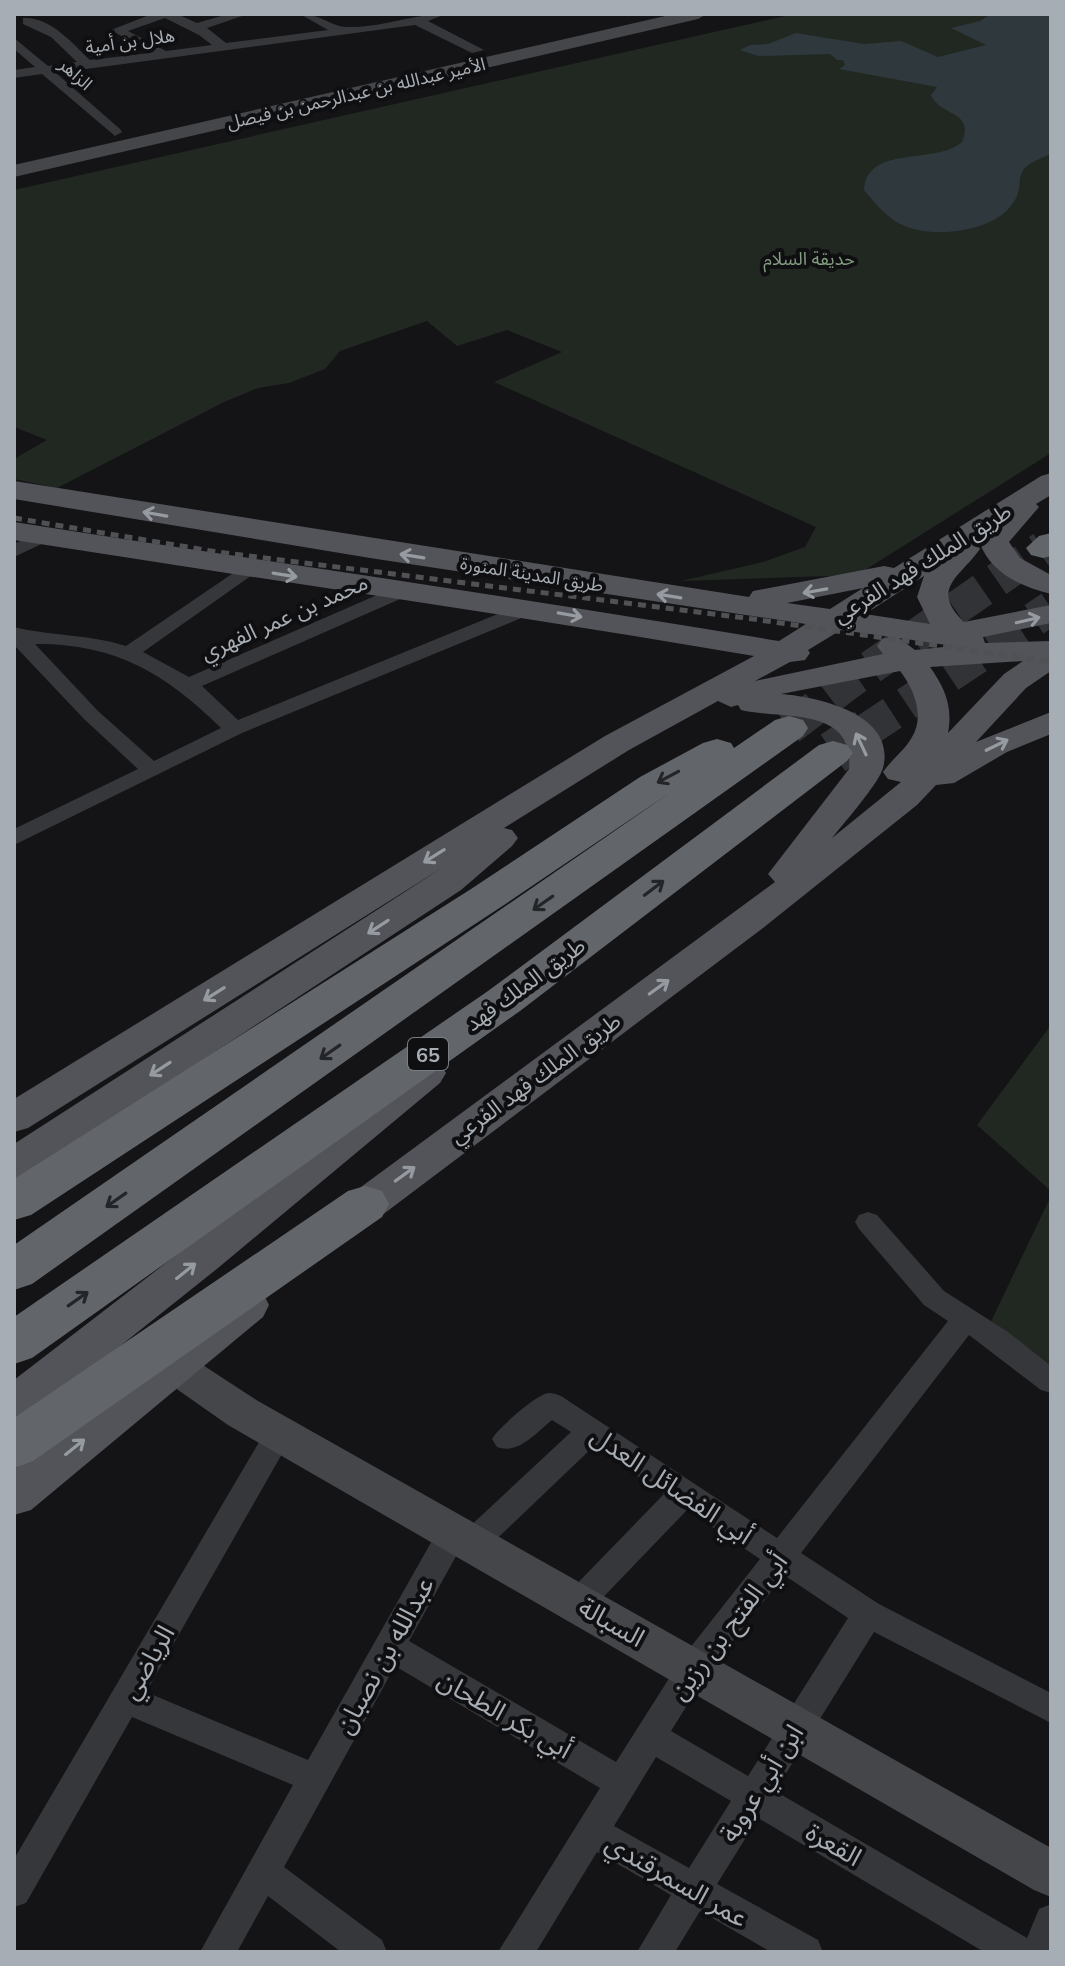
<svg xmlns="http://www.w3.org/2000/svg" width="1065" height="1966" font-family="Mulish,'Noto Sans Arabic',sans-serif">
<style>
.green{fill:#212821}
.water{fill:#2f383d}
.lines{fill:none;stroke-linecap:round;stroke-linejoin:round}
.highway-tunnel-far1{stroke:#313336;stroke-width:34;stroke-dasharray:34 17;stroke-linecap:butt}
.highway-tunnel{stroke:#313336;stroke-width:44;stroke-dasharray:44 22;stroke-linecap:butt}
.street{fill:#36373a;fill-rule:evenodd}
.secondary{fill:#44464a;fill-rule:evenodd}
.primary{fill:#525459;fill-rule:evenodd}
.highway{fill:#62666b;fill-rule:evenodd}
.rail{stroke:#4f5155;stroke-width:5;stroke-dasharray:8 6;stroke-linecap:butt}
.oneway{stroke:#969ba2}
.oneway2{stroke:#242528}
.labels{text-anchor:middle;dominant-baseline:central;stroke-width:8;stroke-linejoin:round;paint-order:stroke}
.far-street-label{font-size:18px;fill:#a7adb4;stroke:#0f0f11}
.far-park-label{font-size:18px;fill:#839d80;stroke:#0f0f11}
.shield{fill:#0f0f11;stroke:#797e83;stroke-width:2}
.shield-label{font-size:20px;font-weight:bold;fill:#a7adb4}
.street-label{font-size:22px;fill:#a7adb4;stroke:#0f0f11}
.near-street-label{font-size:26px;fill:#a7adb4;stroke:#0f0f11}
</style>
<rect width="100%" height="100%" fill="#141416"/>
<path class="green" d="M794,14H1051V453L857,575L681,581L763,562L805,547L816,527L494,382L562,352L507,330L457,346L427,321L340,351L325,369L289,383L258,388L224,402L57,488L14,479V459L47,440L14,427V190Z
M1051,1025V1191L977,1125Z
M1051,1196V1382L986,1332Z"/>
<path class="water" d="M991,14H1051V154C1002,172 1032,181 1010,207C989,234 922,240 895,221C883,213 873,201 864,190C867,144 937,165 962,142C975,110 940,117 931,95L937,87L839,69L845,65L843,60H837L830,54L758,56L740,50L750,45L768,44L796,33L864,44L901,41L938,57L986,45L951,28L980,21Z"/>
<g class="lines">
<path class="highway-tunnel-far1" d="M789,728L848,683L1043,548
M864,732L1051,608"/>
<path class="highway-tunnel" d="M833,753L867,730"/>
<path class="street" d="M152,14H177L197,23L228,14H248L207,28L226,43L328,30L300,14C321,14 332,27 347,27C382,28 412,14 446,14L428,21L484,50L472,53L415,25L56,73L120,129L122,132L115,136L42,74L14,78V70L35,67L14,49V38L48,66L77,62L51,37L23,24V18C50,16 72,43 90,60L150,53L111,30ZM165,18L199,35L212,45L166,51L128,31Z
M43,530L50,532L52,536L50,540L14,557V544Z
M248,563L255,565L258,569L255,573L143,652L189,677L393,588H407L410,592L407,596L202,686L238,720L522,604L529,602L539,608L536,612L242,733L14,845V829L138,769L84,719L14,645V627C49,636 88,634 126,646ZM35,644C115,643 166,674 221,728L154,761L98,711Z
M868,1212L877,1215L944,1291L1008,1332L1051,1366V1393L1041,1390L969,1335L801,1553L879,1604L1051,1693V1723L874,1632L775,1791L1027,1938L1039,1909L1051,1904V1952H984L758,1818L717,1884L818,1940L823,1952H771L700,1911L675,1952H637L671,1895L597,1852L536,1952H498L600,1788L395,1666L284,1867L382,1940L387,1952H341L268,1896L237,1952H200L293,1785L132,1717L26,1903L14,1907V1859L269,1425L279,1421L289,1425L294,1433L146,1692L308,1760L442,1523L453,1519L464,1523L467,1529L571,1432L552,1420C536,1433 518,1455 497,1447L492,1439C498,1428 536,1395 548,1393C553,1393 556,1394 561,1396L777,1538L948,1321L924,1305L859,1229L855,1222L859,1215ZM593,1447L664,1494L567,1594L562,1603L567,1612L578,1616L589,1612L687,1510L760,1559L682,1658L616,1762L409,1641L460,1549L472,1556L483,1552ZM784,1575L848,1618L748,1776L671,1731L704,1678ZM656,1757L731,1801L689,1868L614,1826Z"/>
<path class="secondary" d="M674,14H707L698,19L14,177V165Z
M175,1351L189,1356L258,1401L1051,1848V1897L1034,1890L228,1425L161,1378L155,1367L161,1356Z"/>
<path class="primary" d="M1051,473V495L1036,504L1039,507L1009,542L1020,558L1051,575V594C1020,586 990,573 979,541L976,543L980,549C961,576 929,589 964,622L1051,605V623L983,637L985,643L1051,641V671L1026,688L976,742L1051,712V734L1007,752L954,783L936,785L917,805L763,928L357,1234L342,1239L327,1234L321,1223L327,1212L775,882L768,874L849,769C855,705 781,720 741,710L738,705L731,707L718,701L629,750L504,828L512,830L518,838L512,846L461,890L29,1174L14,1179V1144L445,866L28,1128L14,1132V1099L605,736L754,656C508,614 260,579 14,540V522C269,562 525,598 779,641L806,624L370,558L14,499V481L749,597L753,591L764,589L884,566L894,568L1041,476ZM924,576L917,597L930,624L865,614ZM863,588L830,609L787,603ZM841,630L891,637L882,639L877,646L883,654L755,681L790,662L805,660L810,653L808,650ZM899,638L953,646L915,650ZM1023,661L1004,674L948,733C953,707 945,688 930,667ZM900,671C914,689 925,716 912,737C905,750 891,760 883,772L888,779L901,782L832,838C844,823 879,783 883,768C897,714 818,697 781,694Z
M426,1059L440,1063L446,1073L440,1083L218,1268L30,1418L14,1423V1380L188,1246L412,1063Z
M247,1288L263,1293L269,1305L263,1317L31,1510L14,1515V1469L231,1293Z"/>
<path class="highway" d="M1051,533V556L1043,558L1031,555L1026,548L1039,536Z
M789,716L803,720L808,728L803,736L32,1284L14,1290V1245L671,792L501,907L31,1215L14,1220V1179L471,889L640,777L703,743L717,739L731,743L734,748L775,720Z
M833,741L847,745L853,753L847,761L520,1011L32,1358L14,1364V1317L488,991L819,745Z
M365,1186L382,1191L389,1204L382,1217L33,1461L14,1468V1418L348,1191Z"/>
<path class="rail" d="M14,518L217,552L746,618L1051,662"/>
</g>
<defs><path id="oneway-shaft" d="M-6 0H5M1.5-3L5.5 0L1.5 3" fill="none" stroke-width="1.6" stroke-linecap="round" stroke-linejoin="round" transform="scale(2)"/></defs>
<g class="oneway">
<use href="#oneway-shaft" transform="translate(155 514) rotate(-170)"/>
<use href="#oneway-shaft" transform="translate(412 556) rotate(-171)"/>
<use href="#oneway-shaft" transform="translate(285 575) rotate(9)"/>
<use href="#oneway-shaft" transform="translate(815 591) rotate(170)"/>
<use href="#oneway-shaft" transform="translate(669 596) rotate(-171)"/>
<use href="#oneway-shaft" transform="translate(570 615) rotate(10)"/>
<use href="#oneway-shaft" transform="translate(1028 620) rotate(-13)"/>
<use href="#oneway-shaft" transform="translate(861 744) rotate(-115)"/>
<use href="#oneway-shaft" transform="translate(997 745) rotate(-26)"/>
<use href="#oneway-shaft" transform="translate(434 856) rotate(148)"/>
<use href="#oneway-shaft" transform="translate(378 927) rotate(147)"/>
<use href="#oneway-shaft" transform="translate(659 987) rotate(-36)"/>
<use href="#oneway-shaft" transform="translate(214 994) rotate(148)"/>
<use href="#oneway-shaft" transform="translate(160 1069) rotate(147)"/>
<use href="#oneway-shaft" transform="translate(405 1174) rotate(-36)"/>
<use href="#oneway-shaft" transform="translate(186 1271) rotate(-39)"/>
<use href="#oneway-shaft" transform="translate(75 1447) rotate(-39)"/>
</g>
<g class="oneway2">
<use href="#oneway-shaft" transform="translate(668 777) rotate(152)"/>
<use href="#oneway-shaft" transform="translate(654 888) rotate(-37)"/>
<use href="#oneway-shaft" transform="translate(543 903) rotate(145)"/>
<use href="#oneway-shaft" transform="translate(330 1052) rotate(145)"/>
<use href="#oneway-shaft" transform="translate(116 1200) rotate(145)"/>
<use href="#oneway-shaft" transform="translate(78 1299) rotate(-35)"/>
</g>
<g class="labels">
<g class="far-street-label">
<text transform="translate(130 41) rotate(-8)">هلال بن أمية</text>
<text transform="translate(76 74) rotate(42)">الزاهر</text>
<text transform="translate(356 93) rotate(-13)">الأمير عبدالله بن عبدالرحمن بن فيصل</text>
<text transform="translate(532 574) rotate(9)">طريق المدينة المنورة</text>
</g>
<g class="far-park-label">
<text x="809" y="258">حديقة السلام</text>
</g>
<rect class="shield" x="408" y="1038" width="40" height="32" rx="6"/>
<g class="shield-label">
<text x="428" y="1054">65</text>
</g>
<g class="street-label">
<text transform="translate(922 563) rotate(-32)">طريق الملك فهد الفرعي</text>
<text transform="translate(284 617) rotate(-24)">محمد بن عمر الفهري</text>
<text transform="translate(525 984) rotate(-36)">طريق الملك فهد</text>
<text transform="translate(535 1078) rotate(-36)">طريق الملك فهد الفرعي</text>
</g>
<g class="near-street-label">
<text transform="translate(672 1485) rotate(34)">أبي الفضائل العدل</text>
<text transform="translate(612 1622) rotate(30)">السبالة</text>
<text transform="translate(728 1626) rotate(-53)">أبي الفتح بن رزين</text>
<text transform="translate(384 1655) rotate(-61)">عبدالله بن نصبان</text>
<text transform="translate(147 1662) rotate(-60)">الرياضي</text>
<text transform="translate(505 1714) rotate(30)">أبي بكر الطحان</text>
<text transform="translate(761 1783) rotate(-58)">ابن أبي عروبة</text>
<text transform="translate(834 1844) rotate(30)">القعرة</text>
<text transform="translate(677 1880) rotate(30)">عمر السمرقندي</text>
</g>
</g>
<rect width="1065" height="1966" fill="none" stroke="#a7adb4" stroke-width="32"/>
</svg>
